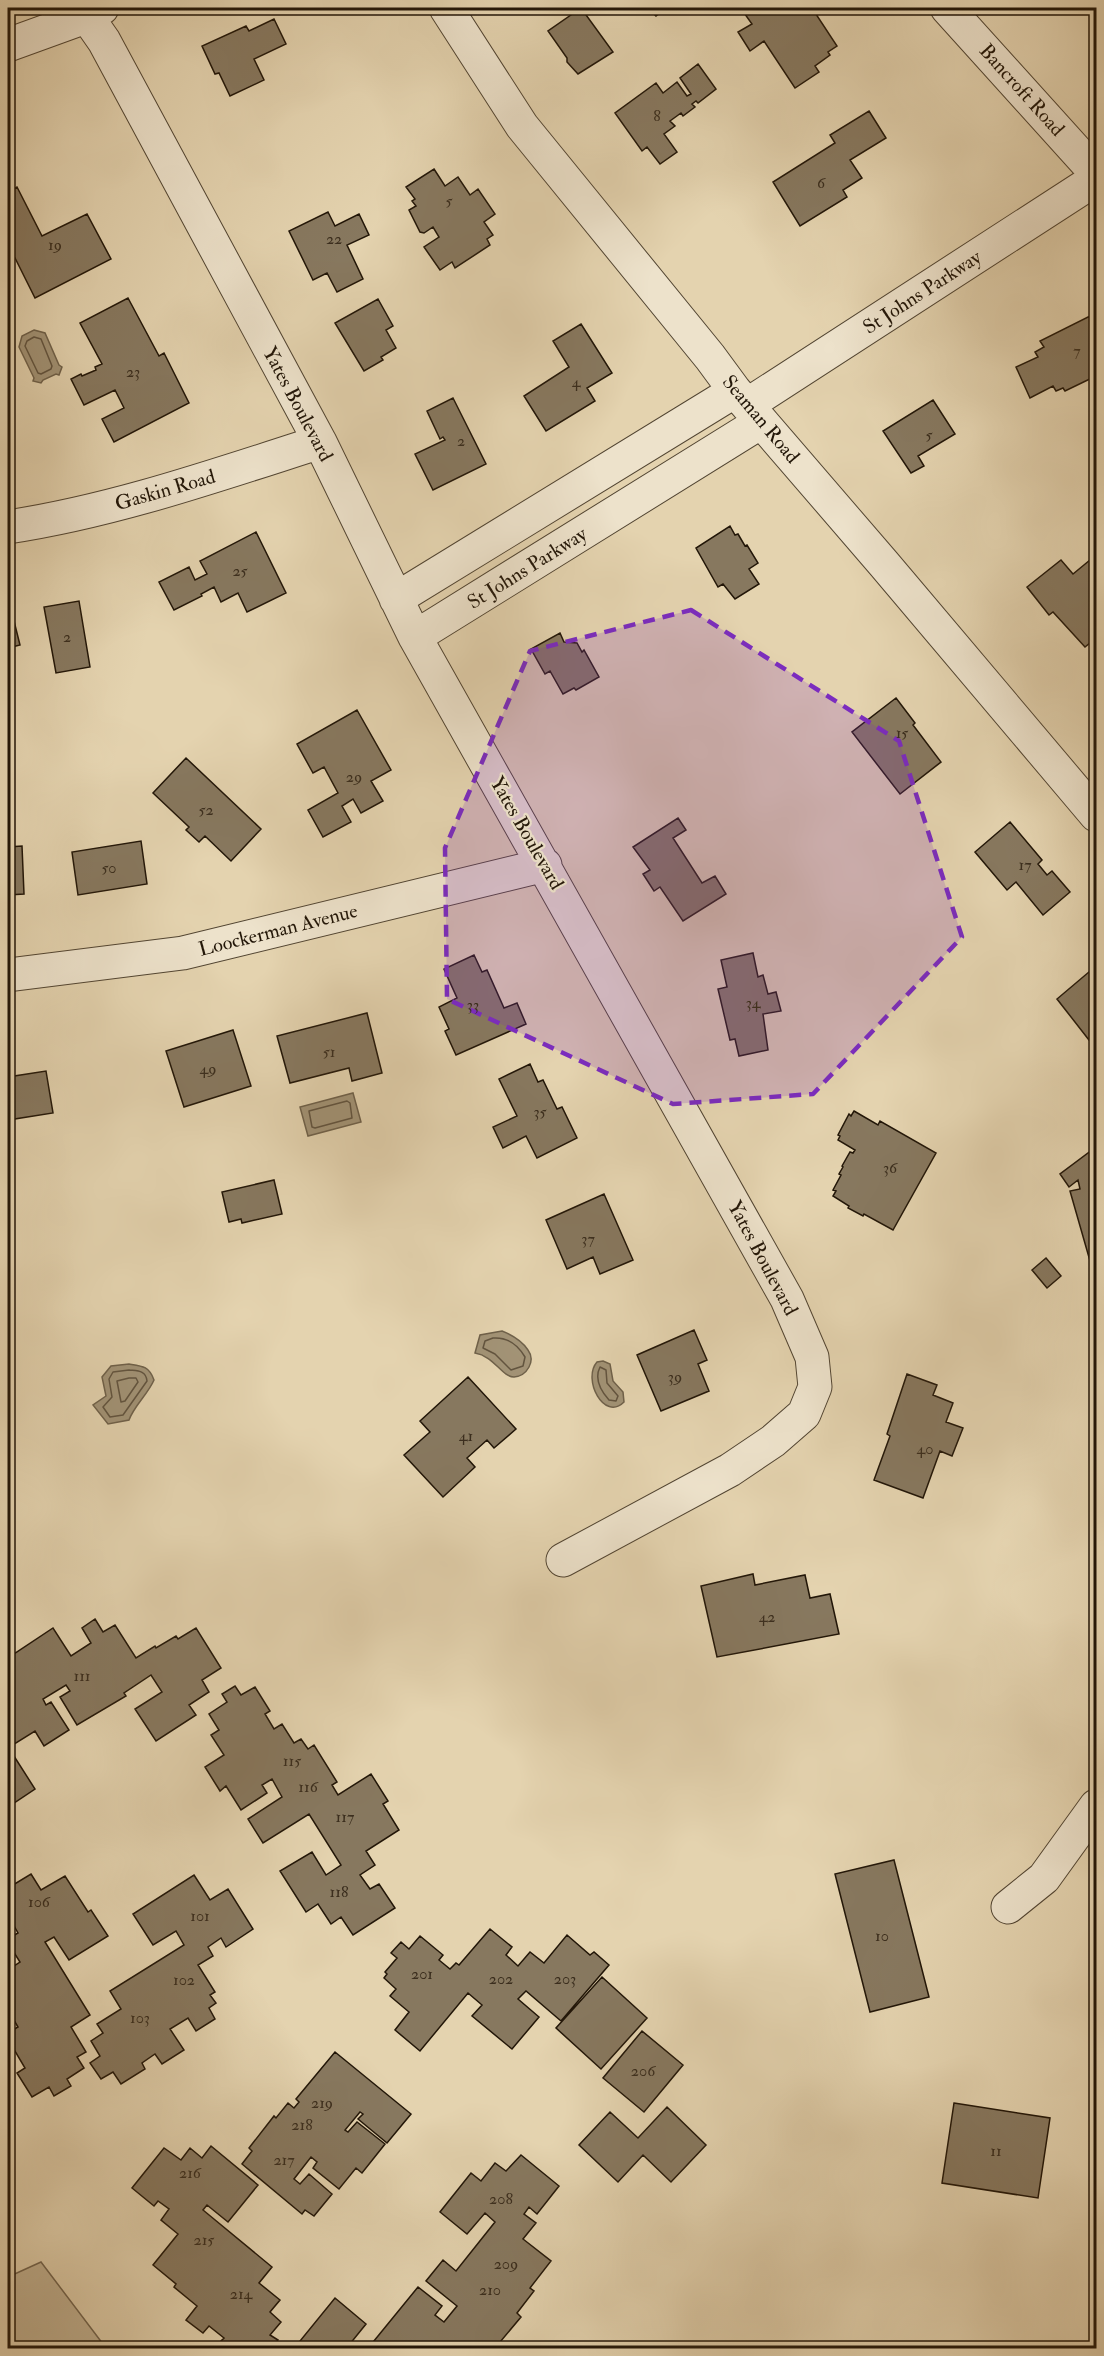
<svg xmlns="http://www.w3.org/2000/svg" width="1104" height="2356" font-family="'IM FELL Double Pica',serif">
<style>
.green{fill:#c3b393;stroke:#72644e;stroke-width:1.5}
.water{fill:#a29376;stroke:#6f614a;stroke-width:1.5}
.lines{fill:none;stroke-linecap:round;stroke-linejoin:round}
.shore{stroke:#62543f;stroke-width:1.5}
.building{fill:#87785f;stroke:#221608;stroke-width:1.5}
.minor-casing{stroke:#524532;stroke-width:35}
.minor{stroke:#ede2cb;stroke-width:33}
.marked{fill:#7b2cbf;fill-opacity:0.2;stroke:#7b2cbf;stroke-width:4.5;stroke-dasharray:12 8;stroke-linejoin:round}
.labels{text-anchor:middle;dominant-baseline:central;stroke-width:4.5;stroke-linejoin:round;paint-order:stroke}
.number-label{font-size:16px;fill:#3b2e1e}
.street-label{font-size:20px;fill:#221608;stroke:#ede2cb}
</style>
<rect width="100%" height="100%" fill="#e4d3af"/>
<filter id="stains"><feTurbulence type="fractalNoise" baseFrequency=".00333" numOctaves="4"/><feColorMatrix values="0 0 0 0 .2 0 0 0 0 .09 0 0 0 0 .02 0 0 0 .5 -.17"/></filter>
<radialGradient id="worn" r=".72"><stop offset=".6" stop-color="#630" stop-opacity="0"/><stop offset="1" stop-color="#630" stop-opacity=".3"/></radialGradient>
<path class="green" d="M41,2262L106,2348H8V2277Z"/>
<path class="water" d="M34,330L45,333L59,365L62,367L59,375L56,374L43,380L41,383L33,381L34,378L19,347L22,336Z
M353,1093L361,1122L308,1136L300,1107Z
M502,1331C512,1335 522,1341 528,1350C536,1361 527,1376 514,1377C502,1377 494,1356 475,1353L480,1335Z
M603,1361L610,1364L613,1381L623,1392L624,1402C604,1422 582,1379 597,1362Z
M129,1364C142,1366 149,1366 154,1380C148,1394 134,1406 129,1420L108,1424L93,1405L106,1396L102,1377L111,1366Z"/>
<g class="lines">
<path class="shore" d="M34,337L41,339L52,366L51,369L41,374L38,373L25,346L27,341Z
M347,1101L350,1103L352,1118L315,1128L312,1127L309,1111Z
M493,1338C507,1337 518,1345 525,1357L523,1366L511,1370L495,1354L483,1348L485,1341Z
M600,1367L606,1370L607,1383L618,1396L616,1401L609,1400C601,1391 594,1379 600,1367Z
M129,1370C137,1371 146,1370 147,1381L123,1415L110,1417L103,1407L112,1397L109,1379L113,1372Z
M129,1378H136L138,1382L125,1401L121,1402L117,1381Z"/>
</g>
<path class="building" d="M581,8L613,52L578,74L567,62V58L548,31Z
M648,8H666L656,16Z
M746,8H788L789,10L793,8H812L837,46L828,52L830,55L815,66L819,72L795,88L764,41L750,51L738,32L752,24L742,10Z
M274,19L286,44L254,59L264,80L230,96L219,73L215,74L202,46L246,26L249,31Z
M698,64L716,89L698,103L696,101L692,104L695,107L683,116L681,113L670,121L675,126L664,134L677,152L660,164L647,147L642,151L615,113L656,83L663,93L677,82L687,96L691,94L680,78Z
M869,111L886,138L850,160L862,178L843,190L847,197L800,226L773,182L835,143L830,135Z
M434,169L445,186L458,177L470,195L478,189L495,214L484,222L493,235L487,239L490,245L455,268L452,262L440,270L424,247L439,237L433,227L424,233L420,232L409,210L416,206L412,201L415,199L406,187Z
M17,187L42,236L87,214L111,259L35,298L15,258L11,260L8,253V192Z
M328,212L335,226L359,214L369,235L347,245L363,279L337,292L327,273L313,280L289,231Z
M128,298L159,356L164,353L189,403L114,442L102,419L124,408L115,390L84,405L71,379L81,374L82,376L96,370L95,367L102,364L80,323Z
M378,299L393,326L386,330L396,348L381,357L383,360L364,371L335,323Z
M1090,316L1095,326L1096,325V376L1065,391L1063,388L1056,391L1053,386L1030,398L1016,367L1038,357L1035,352L1044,347L1040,341Z
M581,324L612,373L587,388L595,401L546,431L524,396L569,367L553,341Z
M453,398L486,464L433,490L415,454L445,440L443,437L440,439L427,411Z
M933,400L955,434L918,456L924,466L911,473L883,431Z
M730,526L735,535L738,534L745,546L747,545L758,563L749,569L759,584L735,599L723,584L718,587L696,548Z
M256,532L286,593L247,612L238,593L221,602L214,587L201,594L202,596L174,610L159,582L189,567L195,580L207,574L200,561Z
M1096,555V594L1093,598L1096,602V638L1085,647L1053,612L1049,615L1027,587L1061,560L1073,574Z
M79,601L90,667L56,673L44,607Z
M10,605L20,645L8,648V606Z
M560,633L564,642L577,643L582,652L584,650L599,677L576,690L574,688L563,694L550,671L545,674L531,649Z
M896,698L915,723L913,725L941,762L900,794L852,732Z
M357,710L391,770L371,781L383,801L361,813L353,799L342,806L351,822L323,837L308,810L338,793L324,767L313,773L297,744Z
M186,758L261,829L231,861L205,836L199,842L186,830L189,827L153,793Z
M678,818L686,830L673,838L702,883L715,876L726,894L683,921L660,887L654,891L643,874L650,870L633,847Z
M1010,822L1042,860L1038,864L1047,875L1052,871L1070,892L1043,915L1016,882L1007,890L975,852Z
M141,841L147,884L78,895L72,852Z
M22,846L24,894L8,895V847Z
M753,953L758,977L763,975L768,994L776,992L781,1011L763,1014L768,1050L739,1056L735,1039L730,1040L718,989L727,987L721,960Z
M474,955L482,972L487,970L504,1008L517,1003L526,1024L456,1055L445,1031L449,1029L439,1007L457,998L444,969Z
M1096,966V1049L1057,999Z
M367,1013L382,1073L352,1081L349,1068L290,1083L277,1036Z
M233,1030L251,1086L184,1107L166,1051Z
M530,1064L538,1082L543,1080L557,1109L562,1107L577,1138L537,1158L526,1136L503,1148L493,1127L517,1116L499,1079Z
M46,1071L53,1113L8,1120V1077Z
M854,1111L878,1125L880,1121L936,1153L893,1230L864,1214L863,1216L848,1208L849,1206L833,1196L836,1191L833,1190L841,1175L839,1174L843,1167L842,1166L850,1152L853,1153L855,1150L838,1140L840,1136L838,1135L849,1114L851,1116Z
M1096,1147V1260L1090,1261L1070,1191L1080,1189L1078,1180L1069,1187L1060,1174Z
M274,1180L282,1214L242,1223L241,1219L229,1222L222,1192Z
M604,1194L633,1260L600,1274L593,1257L567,1269L546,1220Z
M1046,1258L1061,1276L1047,1288L1032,1270Z
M694,1330L707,1360L698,1364L709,1391L661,1411L637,1355Z
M907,1374L937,1385L933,1395L953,1403L946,1422L963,1428L952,1456L940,1451L923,1498L874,1480L890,1436L887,1434Z
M468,1377L516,1429L494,1448L487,1440L467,1458L475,1467L443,1497L404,1455L430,1432L420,1421Z
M753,1574L755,1585L805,1575L810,1598L830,1594L839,1634L717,1657L701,1586Z
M95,1619L103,1632L115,1625L136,1658L155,1646L156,1648L176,1636L178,1639L196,1628L221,1668L202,1680L209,1692L189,1705L196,1715L156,1741L135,1709L162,1692L151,1675L124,1693L126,1696L77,1725L60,1697L70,1691L66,1685L43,1699L46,1705L51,1702L69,1730L44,1746L35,1731L8,1748V1658L53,1628L71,1656L91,1643L82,1628Z
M235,1686L241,1695L255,1687L270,1711L265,1714L274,1729L282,1724L294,1743L301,1739L308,1749L314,1745L337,1782L332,1785L338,1795L371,1774L388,1801L383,1804L399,1830L366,1851L375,1865L360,1875L370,1889L379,1884L395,1908L353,1935L341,1917L331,1924L318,1904L306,1912L280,1871L312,1852L326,1875L341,1865L309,1814L263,1843L248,1819L282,1797L272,1779L262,1785L267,1793L241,1810L226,1786L220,1791L205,1767L224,1755L211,1735L219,1730L209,1714L227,1702L222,1694Z
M12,1753L35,1789L8,1807V1756Z
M894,1860L929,1997L870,2012L835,1874Z
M31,1874L41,1890L65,1876L88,1912L91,1910L108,1936L69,1960L54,1937L45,1942L90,2015L71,2027L86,2052L77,2057L84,2068L67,2079L71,2086L54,2096L49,2087L32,2097L17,2073L25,2068L15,2051L8,2056V2033L18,2027L8,2010V1970L20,1962L8,1943V1939L18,1933L10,1919L8,1921V1888Z
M194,1875L210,1900L228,1889L253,1929L226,1947L221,1938L208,1947L213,1956L198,1965L215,1992L210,1995L216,2003L209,2008L215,2019L196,2031L188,2018L170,2029L184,2050L162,2064L155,2054L142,2063L145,2069L121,2084L113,2072L101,2079L90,2063L100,2056L91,2041L103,2033L97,2024L121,2009L110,1991L184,1945L176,1931L153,1945L133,1914Z
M490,1929L512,1947L506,1955L518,1966L530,1952L544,1963L567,1935L590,1955L594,1952L609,1965L561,2021L526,1991L518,1999L539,2017L512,2049L472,2016L482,2005L468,1993L420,2051L395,2030L409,2012L390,1996L396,1989L384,1978L387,1974L385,1972L397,1958L391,1953L401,1942L409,1949L420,1936L443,1955L439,1960L450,1969L456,1963L459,1965Z
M602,1977L647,2018L601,2069L556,2028Z
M642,2031L683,2065L644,2112L603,2078Z
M335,2052L411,2114L387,2143L358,2119L363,2114L360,2112L345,2130L348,2132L357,2122L385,2144L362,2173L356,2168L339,2189L313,2168L317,2162L311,2157L294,2179L300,2184L309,2174L332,2194L314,2216L305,2210L302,2214L242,2164L252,2151L249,2148L274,2116L276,2118L288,2103L294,2108L299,2102L296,2099Z
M954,2103L1050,2118L1038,2198L942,2183Z
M667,2107L706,2145L671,2182L643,2155L618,2182L579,2145L610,2112L638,2138Z
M211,2146L258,2185L228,2222L207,2205L203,2210L272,2267L259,2283L280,2300L270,2312L281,2322L270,2335L278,2340L271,2348H226L219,2343L224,2338L209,2326L203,2333L186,2320L197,2306L174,2287L176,2284L153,2265L178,2234L161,2220L169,2209L158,2201L154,2206L132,2188L164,2148L181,2160L190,2148L202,2158Z
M521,2155L559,2186L537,2214L529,2207L524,2214L536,2223L523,2239L551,2261L530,2288L534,2291L517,2313L521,2317L495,2348H371L369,2347L418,2287L442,2306L435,2315L444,2322L457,2306L426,2281L443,2260L456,2271L495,2222L485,2213L467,2234L440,2212L471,2173L481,2181L495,2163L506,2171Z
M335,2298L366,2324L349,2345L353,2348H310L300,2341Z"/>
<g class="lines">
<g class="minor-casing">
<path id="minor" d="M81,8L104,41L320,442L415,637L787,1299L812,1357L815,1387L804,1414L773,1441L730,1470L563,1560
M446,8L522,126L710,357L735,391L884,564L1096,815
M947,8L1096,173
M8,45L88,16L102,8
M747,405L1096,179
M8,527C114,511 217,475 320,442
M396,599L735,391
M415,637L761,422
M8,975L183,953L545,865
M1008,1907L1044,1878L1096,1806"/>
</g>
<use href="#minor" class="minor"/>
</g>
<path class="marked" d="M691,610L899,741L962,937L813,1094L673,1104L447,999L445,848L530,651Z"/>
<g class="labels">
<g class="number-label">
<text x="657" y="116">8</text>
<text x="821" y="183">6</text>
<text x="449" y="201">5</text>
<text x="334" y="239">22</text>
<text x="55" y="245">19</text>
<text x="1077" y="351">7</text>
<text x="133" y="372">23</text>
<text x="576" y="382">4</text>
<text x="929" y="435">5</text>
<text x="461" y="441">2</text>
<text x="240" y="571">25</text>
<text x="67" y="637">2</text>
<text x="902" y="733">15</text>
<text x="354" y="777">29</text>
<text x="206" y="810">52</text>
<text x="1025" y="865">17</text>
<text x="109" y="868">50</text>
<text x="753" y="1003">34</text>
<text x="473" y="1005">33</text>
<text x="329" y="1052">51</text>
<text x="208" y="1069">49</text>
<text x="540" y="1112">35</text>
<text x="890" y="1168">36</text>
<text x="588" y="1239">37</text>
<text x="675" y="1377">39</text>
<text x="466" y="1436">41</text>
<text x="925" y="1449">40</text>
<text x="767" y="1617">42</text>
<text x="82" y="1676">111</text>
<text x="292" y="1761">115</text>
<text x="308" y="1787">116</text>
<text x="345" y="1817">117</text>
<text x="339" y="1892">118</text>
<text x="39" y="1902">106</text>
<text x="200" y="1916">101</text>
<text x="882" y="1936">10</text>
<text x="422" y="1974">201</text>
<text x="501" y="1979">202</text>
<text x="565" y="1979">203</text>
<text x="184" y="1980">102</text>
<text x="140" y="2018">103</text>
<text x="643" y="2071">206</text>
<text x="322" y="2103">219</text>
<text x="302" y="2125">218</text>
<text x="996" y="2151">11</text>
<text x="284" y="2160">217</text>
<text x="190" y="2173">216</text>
<text x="501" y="2199">208</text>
<text x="204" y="2240">215</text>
<text x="506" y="2264">209</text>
<text x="490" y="2290">210</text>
<text x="241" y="2294">214</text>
</g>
<g class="street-label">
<text transform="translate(1022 90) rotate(48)">Bancroft Road</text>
<text transform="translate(922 292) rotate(-33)">St Johns Parkway</text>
<text transform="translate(298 404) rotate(62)">Yates Boulevard</text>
<text transform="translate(761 419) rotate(50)">Seaman Road</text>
<text transform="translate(165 490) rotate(-16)">Gaskin Road</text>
<text transform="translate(527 568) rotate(-32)">St Johns Parkway</text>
<text transform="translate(527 833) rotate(60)">Yates Boulevard</text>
<text transform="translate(278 930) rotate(-14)">Loockerman Avenue</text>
<text transform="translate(763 1258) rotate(62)">Yates Boulevard</text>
</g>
</g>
<rect width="1104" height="2356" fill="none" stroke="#e4d3af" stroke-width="30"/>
<rect x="9" y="9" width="1086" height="2338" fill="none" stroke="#221608" stroke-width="3"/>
<rect x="15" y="15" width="1074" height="2326" fill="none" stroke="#221608" stroke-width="1.5"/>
<rect width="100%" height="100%" filter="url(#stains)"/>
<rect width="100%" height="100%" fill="url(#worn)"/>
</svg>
